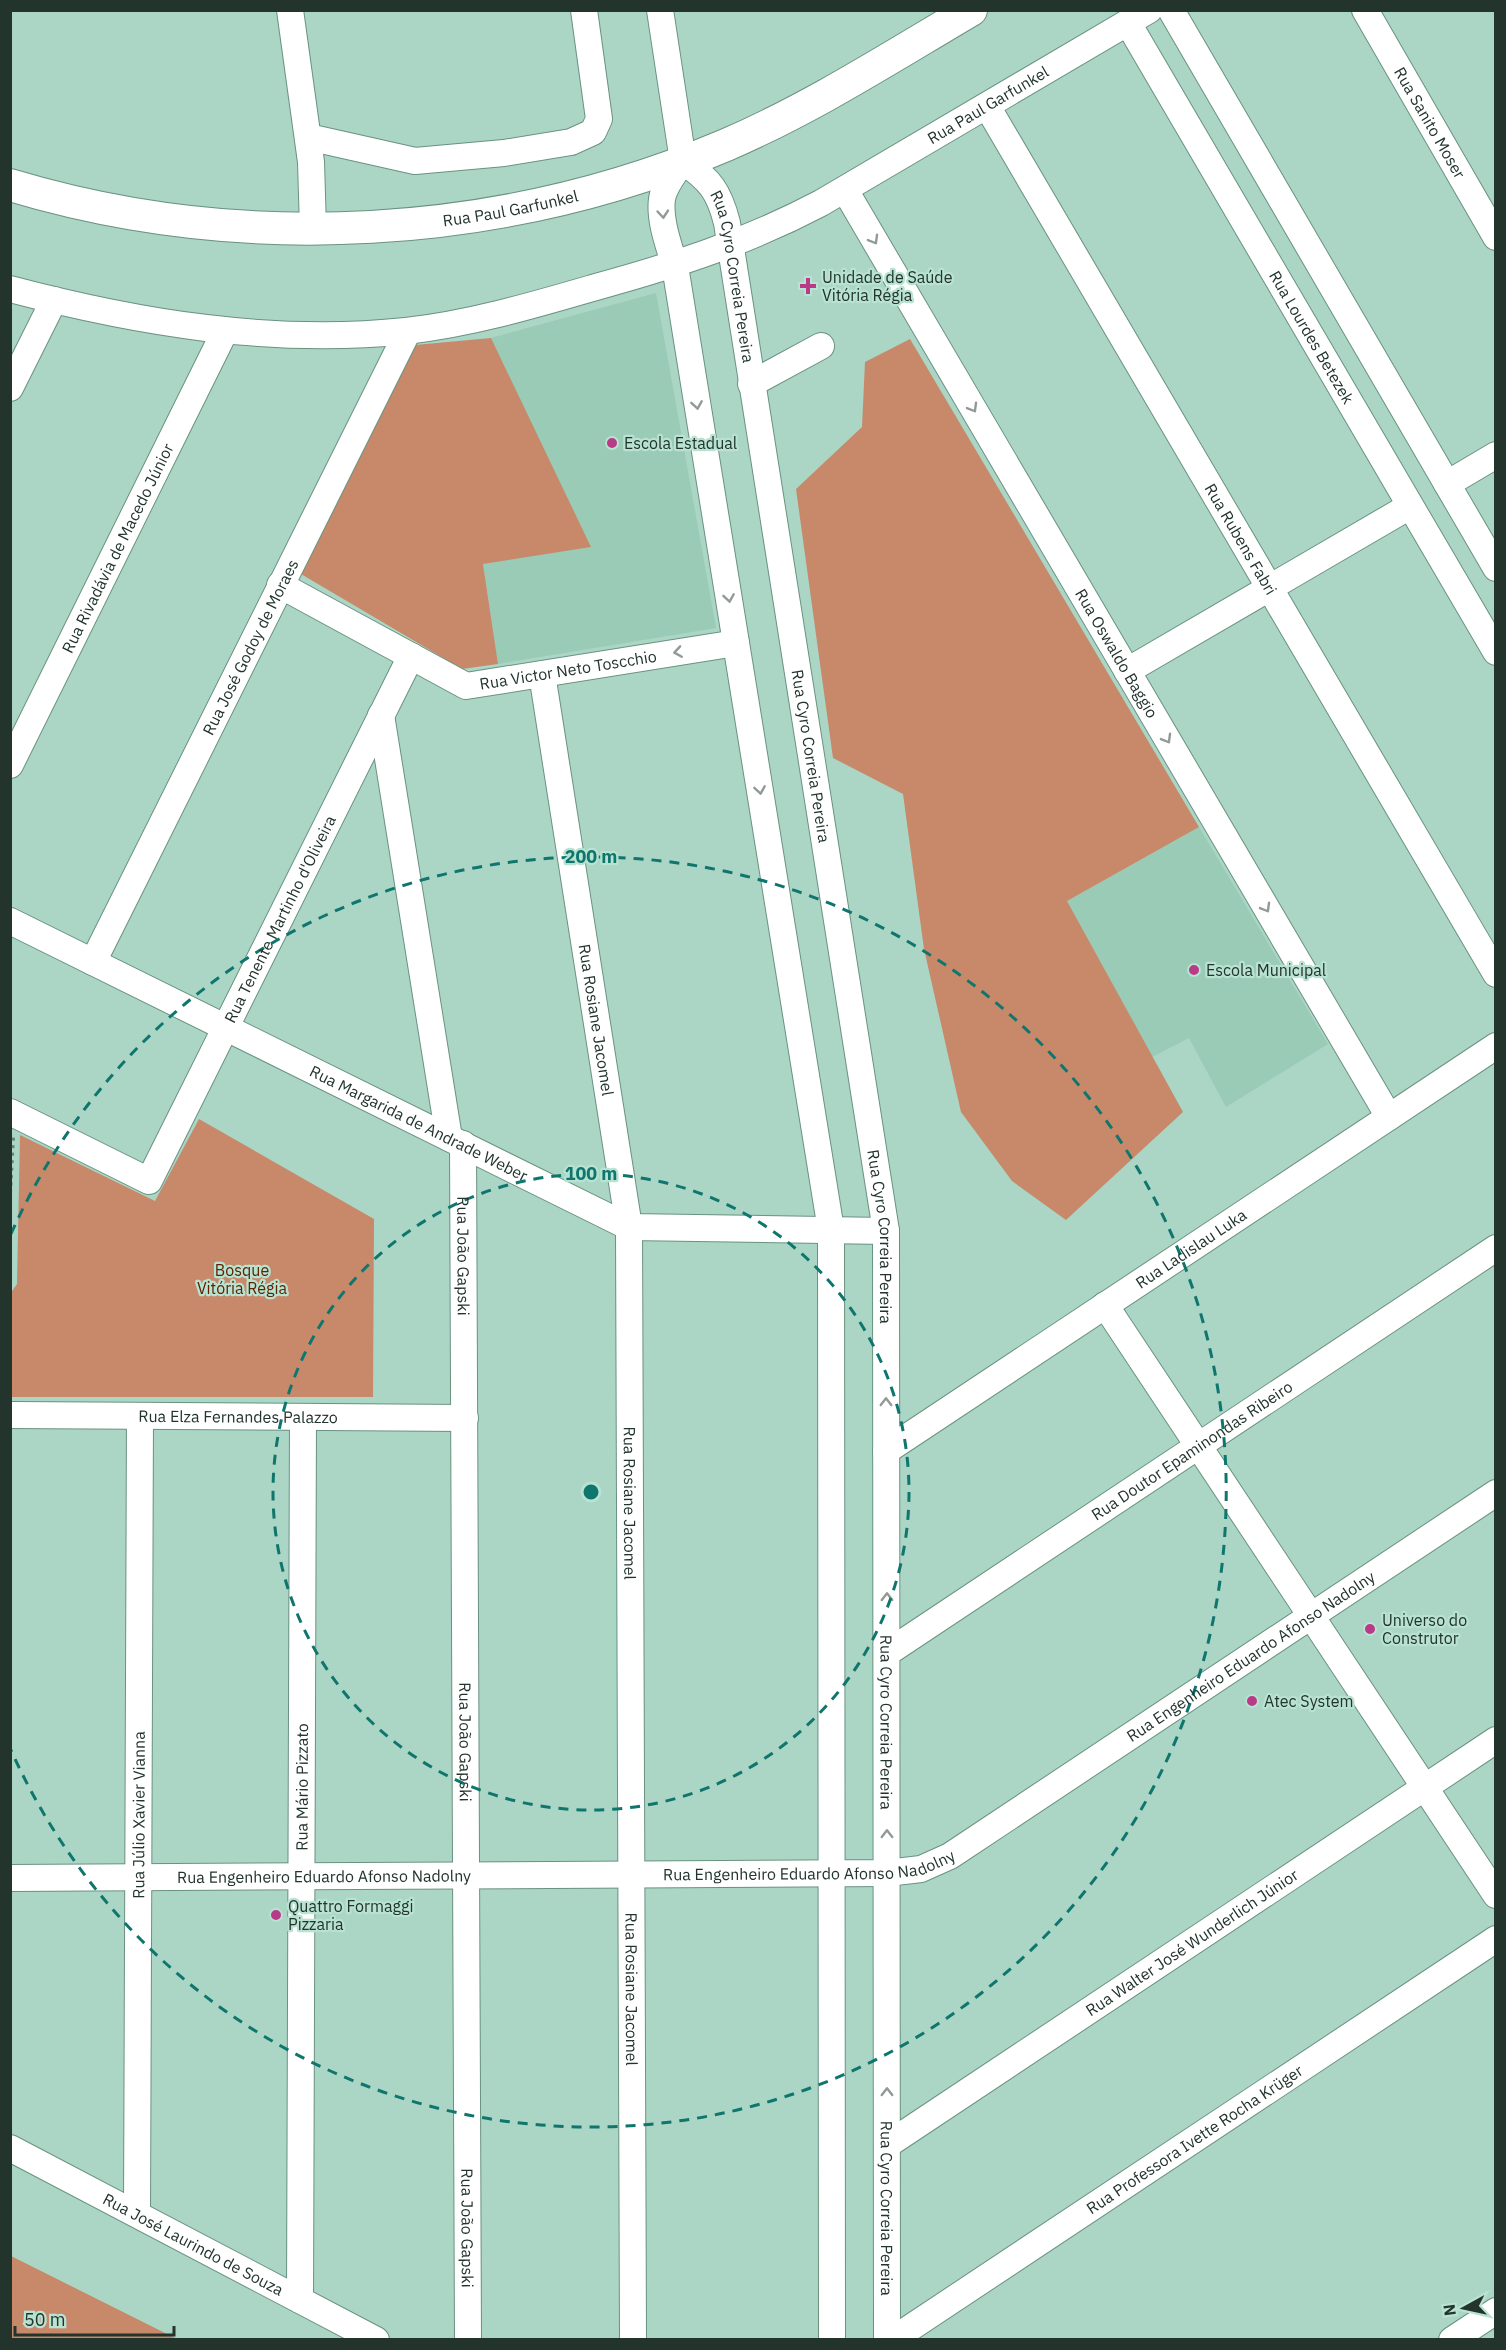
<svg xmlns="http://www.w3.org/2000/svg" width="1506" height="2350" font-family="'IBM Plex Sans',sans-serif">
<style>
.built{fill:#99cbb7}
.green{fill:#c7896a}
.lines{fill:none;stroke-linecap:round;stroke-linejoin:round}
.minor-casing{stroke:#6a9281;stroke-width:28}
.major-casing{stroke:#6a9281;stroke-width:34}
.path{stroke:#658276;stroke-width:4;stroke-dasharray:3 4.5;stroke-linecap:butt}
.minor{stroke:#fff;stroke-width:26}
.major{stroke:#fff;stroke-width:32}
.oneway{stroke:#919a96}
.ring{fill:none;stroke:#0f766e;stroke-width:3;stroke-dasharray:10 8}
.poi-dot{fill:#b93a86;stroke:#b8e2d1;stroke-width:2}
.labels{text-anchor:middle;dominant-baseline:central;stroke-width:4.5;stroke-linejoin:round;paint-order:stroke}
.street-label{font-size:16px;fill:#23342d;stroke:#b8e2d1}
.poi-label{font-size:16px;fill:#23342d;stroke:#b8e2d1;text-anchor:start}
.park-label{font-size:16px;fill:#5e2400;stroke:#b8e2d1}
.centre{fill:#0f766e;stroke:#b8e2d1;stroke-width:3}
.ring-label{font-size:18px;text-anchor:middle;font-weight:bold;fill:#0f766e;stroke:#b8e2d1;stroke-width:4.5;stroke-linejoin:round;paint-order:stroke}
</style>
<rect width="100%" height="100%" fill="#abd5c4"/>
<path class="built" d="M656,293L716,628L498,664L483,563L590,547L491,338Z
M1199,827L1328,1044L1226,1107L1189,1038L1152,1057L1067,901Z"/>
<path class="green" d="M491,338L591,547L483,564L498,664L462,669L301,574L415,345Z
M910,339L1199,827L1067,901L1183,1112L1066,1220L1012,1181L961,1112L924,949L903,794L833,758L796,489L862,427L865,362Z
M199,1119L374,1219L373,1397H11L10,1294L17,1284L20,1135L155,1201Z
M10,2256H11L177,2339H11Z"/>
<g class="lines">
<g class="minor-casing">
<g id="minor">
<path d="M290,10L311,162L313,228"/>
<path d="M660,10L683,161C675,173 664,185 662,199C659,220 669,246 675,266L831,1230L832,2340"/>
<path d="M1171,10L1496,568"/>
<path id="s1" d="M1365,10L1496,237"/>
<path id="s2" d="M1128,23L1496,652"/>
<path id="s3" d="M987,106L1496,974"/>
<path d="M308,137L415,161L504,153L571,142L593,132L599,119L584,10"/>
<path id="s4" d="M683,161C710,180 719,191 727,223L886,1231L887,2340"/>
<path id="s5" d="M845,190L1389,1117"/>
<path id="s6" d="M10,289C139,323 272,345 406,331C470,324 534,305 596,287C676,265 747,242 821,203L1149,10"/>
<path d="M751,384L821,346"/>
<path d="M10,388L54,300"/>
<path d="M1447,484L1496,455"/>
<path id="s7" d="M280,585L466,686L736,643"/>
<path d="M1127,671L1410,506"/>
<path id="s8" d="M542,674L629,1227L633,2340"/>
<path d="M381,715L449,1138"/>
<path id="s9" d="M10,765L225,331"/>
<path id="s10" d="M10,921L629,1227L886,1231"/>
<path id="s11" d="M93,962L408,331"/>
<path id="s12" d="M10,1112L149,1181L411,656"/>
<path id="s13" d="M463,1144L468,2340"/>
<path d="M1105,1305L1496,1895"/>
<path id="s14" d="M10,1415L465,1418"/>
<path id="s15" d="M886,1451L1496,1046"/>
<path id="s16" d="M887,1653L1496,1248"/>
<path id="s17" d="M10,1878L887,1873L921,1869L950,1856L1496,1493"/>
<path id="s18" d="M887,2145L1496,1740"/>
<path id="s19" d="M10,2148L376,2340"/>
<path id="s20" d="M137,2214L140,1416"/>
<path id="s21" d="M300,2300L303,1417"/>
<path id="s22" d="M892,2340L1496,1939"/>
<path d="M1452,2340L1496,2311"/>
</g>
</g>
<g class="major-casing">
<g id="major">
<path id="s23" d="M10,185C243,255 502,240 726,145C812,108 891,57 971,10"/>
</g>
</g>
<path class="path" d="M10,1193L13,1137"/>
<use href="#minor" class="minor"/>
<use href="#major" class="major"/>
</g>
<defs><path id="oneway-chevron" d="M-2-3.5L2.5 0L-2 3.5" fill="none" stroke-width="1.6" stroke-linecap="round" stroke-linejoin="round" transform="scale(1.5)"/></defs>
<g class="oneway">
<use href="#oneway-chevron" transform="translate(663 214) rotate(85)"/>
<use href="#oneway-chevron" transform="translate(874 240) rotate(60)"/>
<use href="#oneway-chevron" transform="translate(697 405) rotate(81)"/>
<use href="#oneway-chevron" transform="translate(973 408) rotate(60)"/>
<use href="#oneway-chevron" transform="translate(729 598) rotate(81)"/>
<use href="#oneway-chevron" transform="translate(678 652) rotate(171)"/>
<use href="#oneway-chevron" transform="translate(1167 739) rotate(60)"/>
<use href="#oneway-chevron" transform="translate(760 790) rotate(81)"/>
<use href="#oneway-chevron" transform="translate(1266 908) rotate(60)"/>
<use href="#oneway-chevron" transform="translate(886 1402) rotate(-90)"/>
<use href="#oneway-chevron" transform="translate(887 1597) rotate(-90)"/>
<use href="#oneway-chevron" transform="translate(887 1834) rotate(-90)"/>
<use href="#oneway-chevron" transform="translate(887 2092) rotate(-90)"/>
</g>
<g class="ring">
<circle cx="591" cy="1492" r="318"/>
<path d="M11 1234A635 635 0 1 1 11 1750"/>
</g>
<g class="poi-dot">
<path d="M805 277h6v6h6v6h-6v6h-6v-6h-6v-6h6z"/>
<circle cx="612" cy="443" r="6"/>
<circle cx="1194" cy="970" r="6"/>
<circle cx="1370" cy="1629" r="6"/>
<circle cx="1252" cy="1701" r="6"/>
<circle cx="276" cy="1915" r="6"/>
</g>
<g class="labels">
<g class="street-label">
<text stroke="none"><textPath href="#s6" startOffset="1030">Rua Paul Garfunkel</textPath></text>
<text stroke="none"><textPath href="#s1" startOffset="130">Rua Sanito Moser</textPath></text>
<text stroke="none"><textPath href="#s23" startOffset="506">Rua Paul Garfunkel</textPath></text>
<text stroke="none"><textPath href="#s4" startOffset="132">Rua Cyro Correia Pereira</textPath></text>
<text stroke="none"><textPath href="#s2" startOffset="364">Rua Lourdes Betezek</textPath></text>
<text stroke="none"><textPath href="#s3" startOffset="502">Rua Rubens Fabri</textPath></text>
<text stroke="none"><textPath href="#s9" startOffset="242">Rua Rivadávia de Macedo Júnior</textPath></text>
<text stroke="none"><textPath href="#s11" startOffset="352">Rua José Godoy de Moraes</textPath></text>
<text stroke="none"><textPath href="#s5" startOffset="537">Rua Oswaldo Baggio</textPath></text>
<text stroke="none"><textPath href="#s7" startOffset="315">Rua Victor Neto Toscchio</textPath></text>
<text stroke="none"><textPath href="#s4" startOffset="618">Rua Cyro Correia Pereira</textPath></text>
<text stroke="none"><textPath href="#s12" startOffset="448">Rua Tenente Martinho d'Oliveira</textPath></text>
<text stroke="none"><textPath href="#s8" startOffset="350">Rua Rosiane Jacomel</textPath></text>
<text stroke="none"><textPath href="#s10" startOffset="456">Rua Margarida de Andrade Weber</textPath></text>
<text stroke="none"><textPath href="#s4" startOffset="1104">Rua Cyro Correia Pereira</textPath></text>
<text stroke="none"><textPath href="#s15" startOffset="366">Rua Ladislau Luka</textPath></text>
<text stroke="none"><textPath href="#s13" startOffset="112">Rua João Gapski</textPath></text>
<text stroke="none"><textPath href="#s14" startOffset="228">Rua Elza Fernandes Palazzo</textPath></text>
<text stroke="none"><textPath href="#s16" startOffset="366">Rua Doutor Epaminondas Ribeiro</textPath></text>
<text stroke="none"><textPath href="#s8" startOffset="836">Rua Rosiane Jacomel</textPath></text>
<text stroke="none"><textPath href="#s17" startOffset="1304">Rua Engenheiro Eduardo Afonso Nadolny</textPath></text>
<text stroke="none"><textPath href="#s4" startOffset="1590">Rua Cyro Correia Pereira</textPath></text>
<text stroke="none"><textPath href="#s13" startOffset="598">Rua João Gapski</textPath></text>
<text stroke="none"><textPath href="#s21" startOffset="513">Rua Mário Pizzato</textPath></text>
<text stroke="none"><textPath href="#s20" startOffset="399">Rua Júlio Xavier Vianna</textPath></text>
<text stroke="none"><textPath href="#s17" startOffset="800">Rua Engenheiro Eduardo Afonso Nadolny</textPath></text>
<text stroke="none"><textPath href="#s17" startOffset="314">Rua Engenheiro Eduardo Afonso Nadolny</textPath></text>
<text stroke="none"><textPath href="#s18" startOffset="366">Rua Walter José Wunderlich Júnior</textPath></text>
<text stroke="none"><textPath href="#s8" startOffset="1322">Rua Rosiane Jacomel</textPath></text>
<text stroke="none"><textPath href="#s22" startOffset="363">Rua Professora Ivette Rocha Krüger</textPath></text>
<text stroke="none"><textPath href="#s4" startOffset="2076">Rua Cyro Correia Pereira</textPath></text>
<text stroke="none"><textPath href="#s13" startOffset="1084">Rua João Gapski</textPath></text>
<text stroke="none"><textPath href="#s19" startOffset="207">Rua José Laurindo de Souza</textPath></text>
</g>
<g class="poi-label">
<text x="822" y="277">Unidade de Saúde<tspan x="822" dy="18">Vitória Régia</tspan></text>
<text x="624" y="443">Escola Estadual</text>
<text x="1206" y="970">Escola Municipal</text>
<text x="1382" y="1620">Universo do<tspan x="1382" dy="18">Construtor</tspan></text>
<text x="1264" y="1701">Atec System</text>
<text x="288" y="1906">Quattro Formaggi<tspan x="288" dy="18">Pizzaria</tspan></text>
</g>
<g class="park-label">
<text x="242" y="1270">Bosque<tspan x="242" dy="18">Vitória Régia</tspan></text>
</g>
</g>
<circle cx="591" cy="1492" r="9" class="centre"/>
<g class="ring-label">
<text x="591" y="863">200 m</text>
<text x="591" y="1180">100 m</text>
</g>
<rect width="1506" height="2350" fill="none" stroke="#23342d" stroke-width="24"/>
<g transform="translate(1464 2308) rotate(262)" stroke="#b8e2d1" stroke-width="4.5" paint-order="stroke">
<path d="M0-4.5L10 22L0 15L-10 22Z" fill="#23342d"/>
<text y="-9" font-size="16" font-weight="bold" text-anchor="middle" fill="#23342d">N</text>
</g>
<path d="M15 2326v9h159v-9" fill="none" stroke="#23342d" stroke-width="3"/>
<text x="24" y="2326" font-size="18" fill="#23342d" stroke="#b8e2d1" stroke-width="4.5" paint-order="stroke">50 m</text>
</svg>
